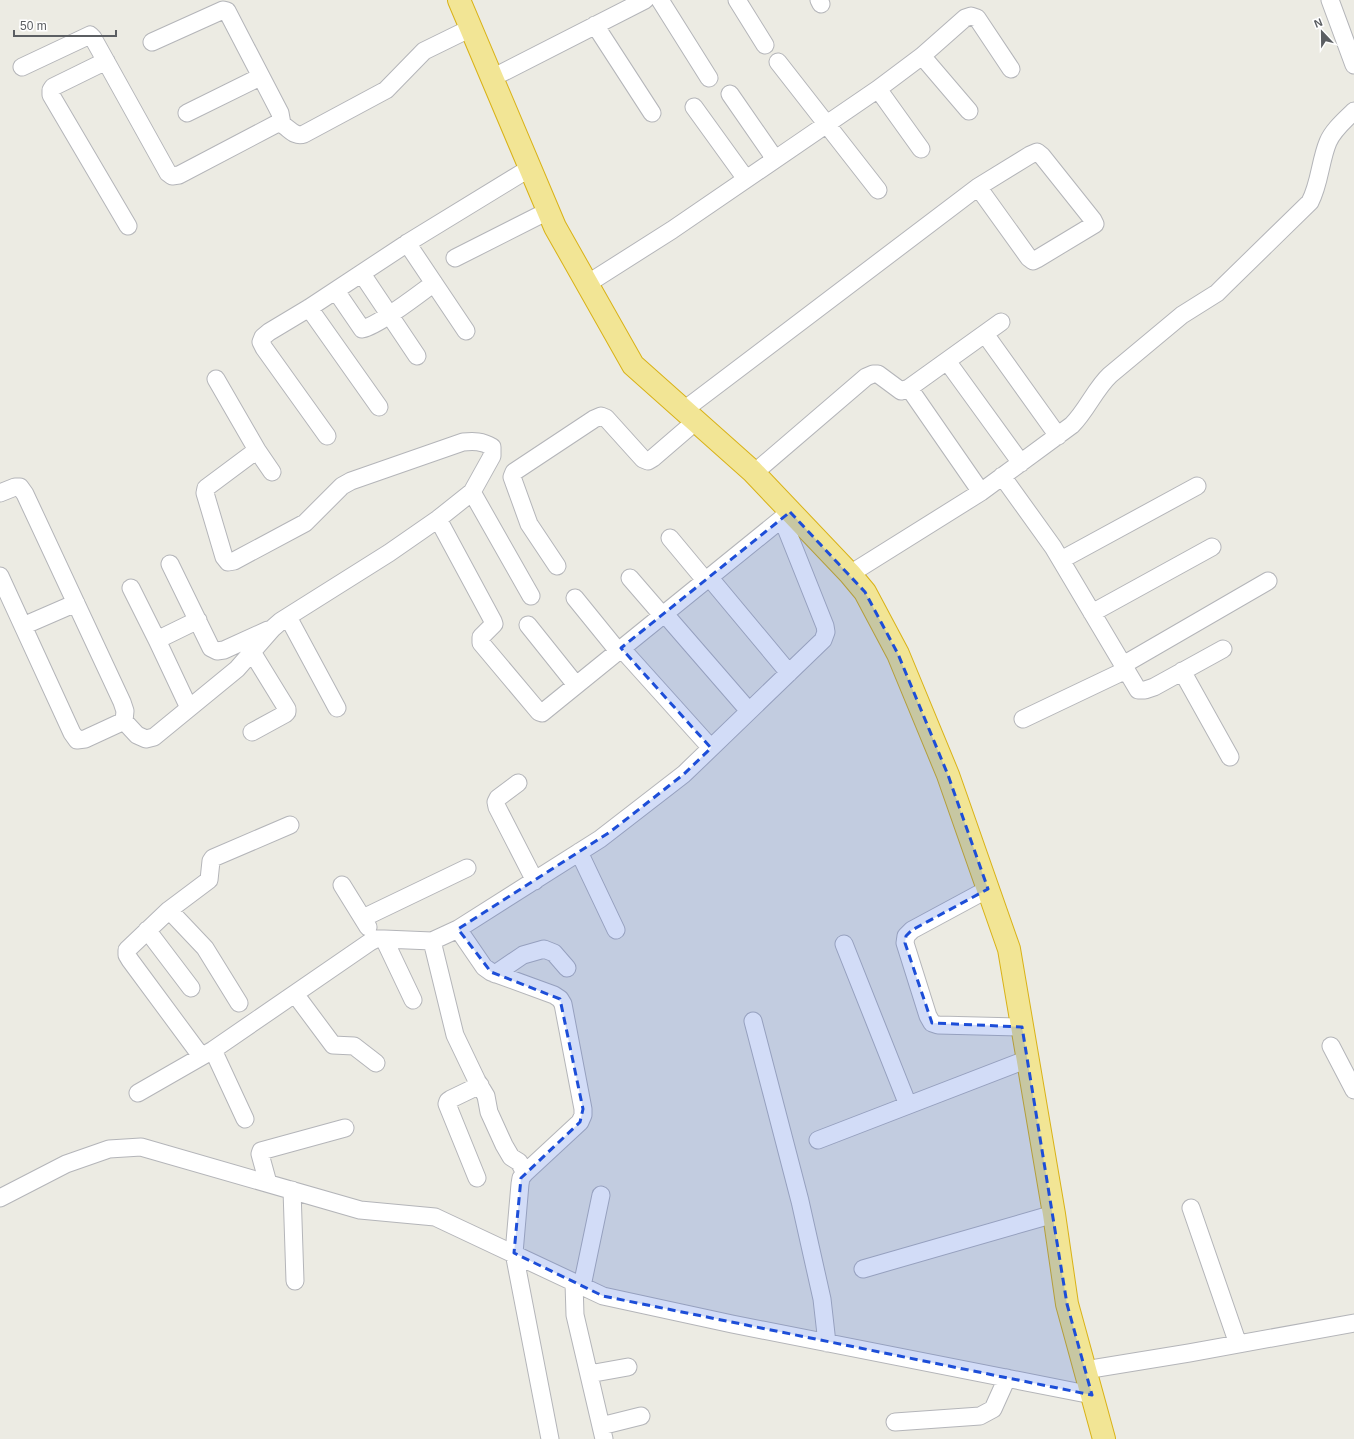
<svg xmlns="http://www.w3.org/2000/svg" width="1354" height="1439" font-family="Arial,sans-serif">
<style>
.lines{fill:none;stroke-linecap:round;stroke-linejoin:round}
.minor-casing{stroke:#b4b5b9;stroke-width:19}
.highway-casing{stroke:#d9b217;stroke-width:24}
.minor{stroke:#fff;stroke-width:17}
.highway{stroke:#f2e595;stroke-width:22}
.marked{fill:#1d4ed8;fill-opacity:0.2;stroke:#1d4ed8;stroke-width:3;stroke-dasharray:8 5;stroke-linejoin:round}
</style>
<rect width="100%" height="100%" fill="#ecebe3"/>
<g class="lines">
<g class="minor-casing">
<path id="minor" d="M660,0L709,78
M737,0L765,45
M819,0L821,4
M1330,0L1354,65
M595,25L652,113
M152,42L223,10L227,11L280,113L282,124
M922,56L969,111
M106,61L53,87L51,90V95L128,226
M778,62L878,190
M22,67L90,35L93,38L168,173L172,176L179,175L278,123C288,125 293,138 304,134L386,90L424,51L471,28
M492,78L645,0
M878,89L921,149
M730,94L775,159
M694,107L746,179
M187,113L260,77
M407,243L466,331
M455,258L548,211
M362,274L417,356
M587,284L672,230L878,89L922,56L965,18L971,16L977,18L1011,69
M336,291L362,329C378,326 419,294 434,283
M309,308L379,407
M985,334L1058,436
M947,361L1021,463
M216,379L257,450L272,472
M909,388L981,492
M684,410L978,187L1030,155L1037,152L1042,156L1093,220L1095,224L1037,259L1033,261L1029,258L978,187
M327,436L264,348L261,342L263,337L269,332L309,308L409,242L530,168
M754,473L866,377L873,374H878L901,391L909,388L1001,322
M1002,476L1053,547L1138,690H1145L1154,687L1223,649
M472,492L531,596
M0,493L15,487H20L25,494L122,702L125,711L124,721
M438,519L493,621L494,624L481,637V643L539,712L542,713L790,512
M670,538L705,580
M1061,560L1197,486
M170,564L211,648L217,651L224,650L268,630
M557,566L529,524L512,477L514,472L594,419L601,416L606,418L643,459L648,461L653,458L696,421
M850,574L981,492L1072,425C1087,410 1095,389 1110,375L1182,315L1217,293L1224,286L1310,202C1320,183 1320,161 1328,142C1333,130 1345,120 1354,111
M0,576L72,733L77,740L85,739L124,721L137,735L146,739L154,737L237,669L273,628L281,621L389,553L438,519L472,492L492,456V447C482,441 474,441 463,442L351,481L342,486L305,523L234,561L228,562L224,557L205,493L206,488L257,450
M709,577L789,673
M630,578L662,615
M131,588L157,640L189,708
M575,598L618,651
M664,613L749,711
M1092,613L1212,547
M288,617L337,708
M528,625L576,685
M23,626L76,603
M157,640L198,620
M621,648L711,748
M1123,665L1268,581
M1182,671L1230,757
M1023,719L1126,670
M252,732L285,714L287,712V709L252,652
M518,783L498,798L496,802L497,807L535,881
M579,852L616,930
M342,885L368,927
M988,889L912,930L906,936L905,943L928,1016L932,1023L938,1025L1022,1027
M169,910L205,948L239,1003
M363,918L467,868
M458,929L484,967L491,972L554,995L560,999L563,1004L583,1109V1115L580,1122L525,1173
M147,930L191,988
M384,939L413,1000
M432,941L455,1035L477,1081L486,1096L489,1112L504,1145L511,1157L519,1162L525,1173L521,1178L520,1184L514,1253L550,1439
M844,944L908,1105
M495,974L523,955L544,949L554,953L567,968
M295,994L333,1045L354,1046L376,1063
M753,1021L800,1201L822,1299L827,1343
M1331,1046L1354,1090
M213,1050L245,1119
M201,1056L130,960L127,955V950L169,910L209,880L211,861L213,858L290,825
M138,1093L213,1050L370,942L376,939H384L432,941L458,929L600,839L684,774L823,640L826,632L825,626L782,518
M818,1140L1028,1059
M477,1178L447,1104L448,1101L451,1099L480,1085
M268,1183L260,1154L261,1151L345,1128
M292,1190L295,1281
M0,1198L66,1164L109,1149L141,1147L360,1210L435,1217L603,1296L732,1324L1092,1395
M1191,1208L1238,1344
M863,1269L1054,1214
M574,1283L575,1315L604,1439
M582,1286L601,1195
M1085,1370L1189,1353L1354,1323
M589,1374L628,1367
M895,1422L980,1416L993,1409L1007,1378
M601,1426L641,1416"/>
</g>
<g class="highway-casing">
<path id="highway" d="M459,0L555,227L633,365L752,471L850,574L865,592L898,654L948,775L1009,949L1054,1214L1067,1304L1104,1439"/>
</g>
<use href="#minor" class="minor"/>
<use href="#highway" class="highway"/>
</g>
<path class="marked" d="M790,512L865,592L898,654L948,775L988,889L912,930L906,936L905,943L932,1023L1022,1027L1067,1304L1092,1395L603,1296L514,1253L521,1178L580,1122L583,1109L560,999L491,972L458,929L610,832L684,774L711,748L621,648Z"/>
<g transform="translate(1322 32) rotate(338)" stroke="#ffffff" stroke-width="3" paint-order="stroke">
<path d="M0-3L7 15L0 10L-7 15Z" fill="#5b5e62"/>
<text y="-6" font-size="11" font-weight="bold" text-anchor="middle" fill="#5b5e62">N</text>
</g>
<path d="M14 30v6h102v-6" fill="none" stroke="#5b5e62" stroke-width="2"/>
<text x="20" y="30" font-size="12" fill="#5b5e62" stroke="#ffffff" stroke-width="3" paint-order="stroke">50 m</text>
</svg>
